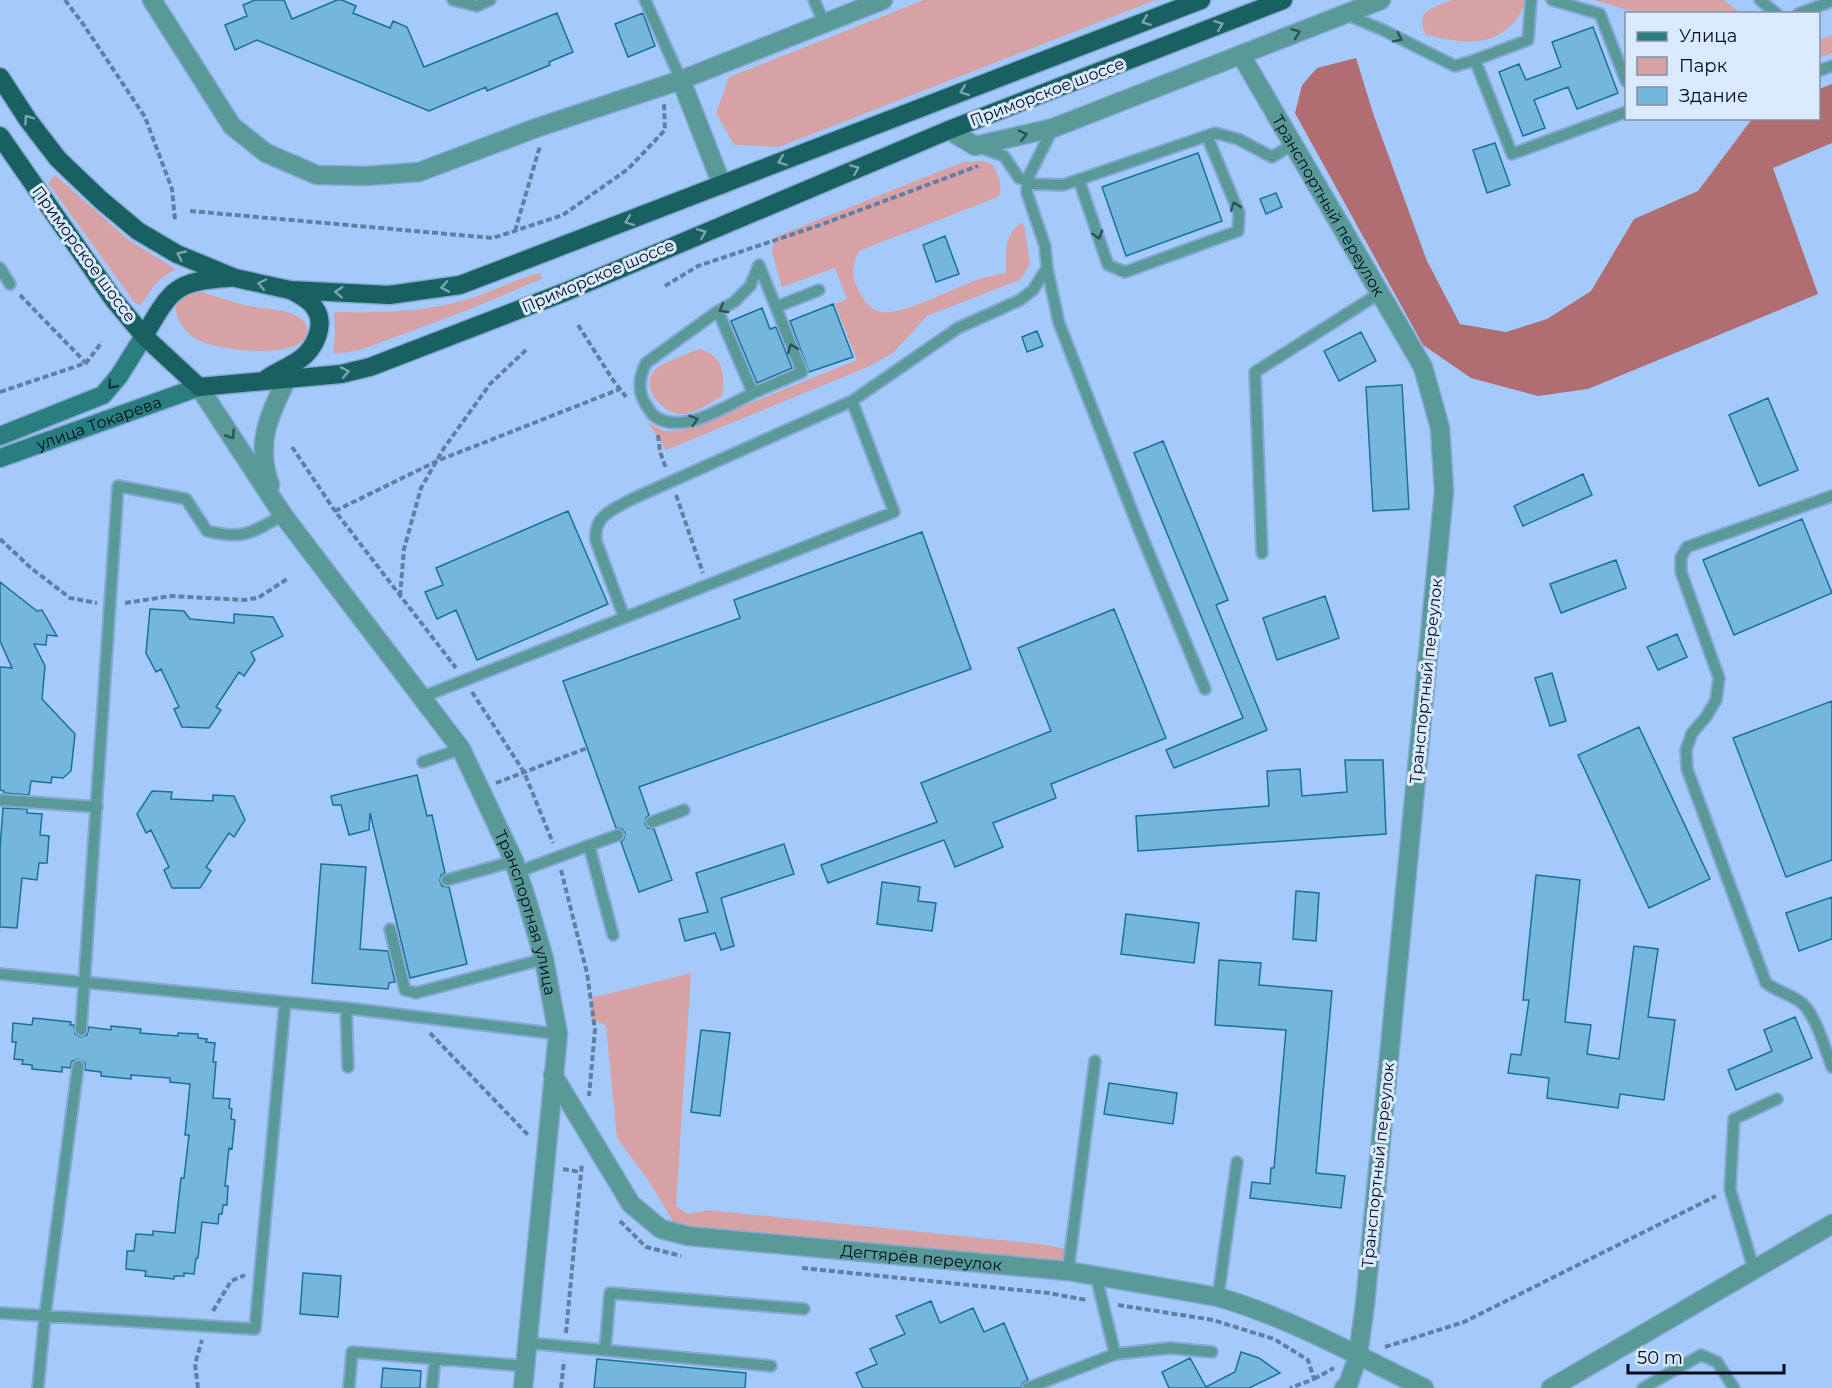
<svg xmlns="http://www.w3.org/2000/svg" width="1832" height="1388" font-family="Montserrat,sans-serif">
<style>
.green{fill:#d7a2a5}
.forest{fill:#b06d72}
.building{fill:#75b6dd;stroke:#19709a;stroke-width:1.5}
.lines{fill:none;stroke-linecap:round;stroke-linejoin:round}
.service-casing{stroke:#86a8d4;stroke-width:14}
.minor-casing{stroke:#86a8d4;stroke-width:21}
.secondary-casing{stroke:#86a8d4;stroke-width:21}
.trunk-casing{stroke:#86a8d4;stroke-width:21}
.path{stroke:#637ea4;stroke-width:4;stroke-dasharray:6 3;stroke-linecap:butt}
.service{stroke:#599a99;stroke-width:10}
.minor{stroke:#599a99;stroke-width:18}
.secondary{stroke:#297f7f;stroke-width:18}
.trunk{stroke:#196060;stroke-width:18}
.oneway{stroke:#7aa4ae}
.oneway2{stroke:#2c525c}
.oneway3{stroke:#103946}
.labels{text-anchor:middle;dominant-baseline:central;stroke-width:6;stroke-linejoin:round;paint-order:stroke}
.street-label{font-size:16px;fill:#000b20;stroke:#dae9fc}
</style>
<rect width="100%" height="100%" fill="#a4cafb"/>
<path class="green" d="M924,0H1156L779,147L734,145L716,113L729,77Z
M1452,0H1527V1C1523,8 1518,19 1512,25C1485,50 1458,41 1426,35C1413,10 1433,8 1452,0Z
M1594,0H1724L1740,13H1638Z
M1832,35V53L1819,58V40Z
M982,161L992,164C998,175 1004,185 998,197L859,251C852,264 851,278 859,291C863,299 869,308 878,311C898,319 957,286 979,279C988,276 997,275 1006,273C1006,254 1003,235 1021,223L1024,225L1030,264L1020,280L927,316L893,353L870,366L666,450L648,423L664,431L683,430L857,360L835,304L847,299L835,268L782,287L772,252L775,237L963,162Z
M55,175L130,241L176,269C155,281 154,286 141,305L135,303L48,183Z
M540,273L542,275L541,279L468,310L360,350L336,354L333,351L335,335L334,313L336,312C380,313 423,312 465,300C491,293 514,279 540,273Z
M191,290C210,293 227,301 245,305C261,309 284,308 299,317C304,320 308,326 307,332C305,356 247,351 232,349C221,347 210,345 200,341C179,331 163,302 191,290Z
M699,349C723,355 726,374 722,396C710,403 698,412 684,414C664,416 637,386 656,369C661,363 690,353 699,349Z
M691,973L676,1206L688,1214L708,1210L1041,1244L1067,1249L1064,1269L688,1233L675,1225L650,1183L617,1138L606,1026L591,1018V998Z"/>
<path class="forest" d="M1356,58L1374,116L1427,261L1460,324L1506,332L1547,319L1591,291L1634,219L1698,191L1752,119L1818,118L1819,89L1832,84V143L1773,168L1818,294L1588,389L1538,396L1471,378L1423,345L1295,113L1302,85L1317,68Z"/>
<path class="building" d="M255,0H284L292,19L337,0H342L356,6L353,13L390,28L393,21L407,27L424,67L557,13L573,52L549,62L550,65L487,91L486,87L429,111L257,40L235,50L225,25L247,16L243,5Z
M643,13L655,46L628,57L615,24Z
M1593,27L1618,93L1577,109L1568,87L1534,100L1545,128L1523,136L1499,72L1519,64L1526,80L1561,67L1552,42Z
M1495,143L1510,185L1487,193L1473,150Z
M1198,153L1222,221L1126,256L1102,187Z
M1276,193L1282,207L1266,214L1260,199Z
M945,236L959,274L936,282L923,245Z
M833,304L853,357L809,372L790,321Z
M762,308L770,329L776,327L792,368L757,383L731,321Z
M1037,331L1043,346L1027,352L1022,337Z
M1361,332L1376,361L1339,381L1324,351Z
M1402,385L1409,509L1373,511L1366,387Z
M1768,398L1798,470L1759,486L1729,415Z
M1163,441L1228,600L1216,605L1267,730L1174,768L1166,750L1243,718L1134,453Z
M1583,474L1592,495L1523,526L1514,506Z
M568,511L608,604L477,660L456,610L437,619L425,592L443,585L436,568Z
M1802,519L1832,593L1734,635L1703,560Z
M922,532L971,669L639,787L649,815L646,818L645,824L648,828L654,829L672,880L639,892L621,842L624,839L625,833L622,829L616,828L563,681L740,618L734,600Z
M1616,560L1626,588L1561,613L1550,584Z
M0,582L37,611L42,610L57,636L47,635L46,645L34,644L45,666L42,699L75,734L71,771L63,778L52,777L51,783L31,781L29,795L4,793V791L0,790V667L12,668L0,641Z
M1325,596L1339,638L1277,660L1263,618Z
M150,609L184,611L190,619L234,623V614L273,617L283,636L251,652L255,660L244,676L239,672L216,707L221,710L209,728L182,727L174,709L179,707L161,669L156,672L146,653Z
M1114,609L1166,738L1051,784L1056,798L993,823L1003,847L955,867L944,840L828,883L821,865L937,822L921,783L1051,731L1018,648Z
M1677,634L1687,657L1658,670L1647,647Z
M1552,673L1566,721L1550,726L1535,678Z
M1832,701V860L1786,877L1733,738Z
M1639,727L1710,879L1649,908L1578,755Z
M1345,760H1383L1386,834L1138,851L1136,816L1269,806L1267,771L1300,769L1302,796L1347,792Z
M417,775L427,816L432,815L445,873L441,875L440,881L442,886L449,887L467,964L410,978L370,813L369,830L349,835L341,805H333L331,796Z
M152,791L172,792L171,799L213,801V795L234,796L245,820L234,837L229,833L206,867L211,871L200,888H172L164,870L169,867L151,830L146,833L137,814Z
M3,808L27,809V813L42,814L40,835L49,836L47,863H39L37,880L22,878L17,928L0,927V849Z
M784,844L794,874L721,898L734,946L721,950L715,933L685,941L679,919L708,912L696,873Z
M321,864L366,867L360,949L388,951L395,982L389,983L388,989L312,983Z
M1536,875L1580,880L1565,1022L1591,1025L1587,1054L1619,1059L1634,946L1658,949L1648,1017L1675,1020L1664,1100L1620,1094L1618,1108L1547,1098L1549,1078L1508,1073L1511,1054L1521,1055L1529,1000H1523Z
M882,882L920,887L918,901L936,903L932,931L877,924Z
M1296,891L1319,893L1316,941L1293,939Z
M1832,897V939L1799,951L1786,913Z
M1126,914L1199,923L1194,963L1121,954Z
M1219,960L1261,963L1259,985L1332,991L1316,1173L1345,1176L1341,1208L1250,1198L1252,1182L1270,1184L1271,1168H1274L1286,1030L1215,1025Z
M1795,1017L1812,1058L1736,1090L1728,1070L1772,1051L1764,1030Z
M33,1018L71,1022L70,1025H74L75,1034L80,1037L87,1035L89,1027L111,1030V1026L141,1029L140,1033L178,1036V1033L198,1034V1038L207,1039L206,1042L215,1043L213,1062H216L213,1098L230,1099L229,1108L232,1109L231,1119L235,1120L232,1149L229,1148L225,1186H228L227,1205H223L222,1214H219L218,1224L202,1222L198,1258H196L194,1274L184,1273V1276H174V1279L145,1276L146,1271L126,1269L127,1251H134L136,1234L153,1235V1231L175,1233L181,1178H184L187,1152L189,1135H185L190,1084L170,1082V1078L131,1075V1079L101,1076V1072L85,1070V1063L78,1059L72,1061L70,1068L62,1067V1072L32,1069V1065L22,1064L23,1060L14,1059L16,1042H12L13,1023L32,1025Z
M701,1030L730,1033L720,1116L691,1112Z
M1109,1083L1177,1093L1173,1124L1104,1114Z
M303,1273L341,1276L338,1317L300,1314Z
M931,1301L940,1323L973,1308L984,1332L1004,1323L1028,1380L1023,1383L1021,1388H863L856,1373L877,1364L870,1349L905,1334L896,1316Z
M1241,1352L1259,1358L1280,1373L1249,1388H1169L1162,1372L1190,1358L1206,1387L1235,1372Z
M597,1359L746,1373L745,1388H594Z
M383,1368L421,1371L420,1388H381Z"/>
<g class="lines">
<g class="service-casing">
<path id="service" d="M453,0L477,6L490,0
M645,0L681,80
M814,0L824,23
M1552,0L1600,14L1626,81
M1760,0L1777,14
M1345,14L1383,30L1455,66L1475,60L1528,40L1531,0
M1798,14L1832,1
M1475,60L1512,154L1626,112
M1818,71L1832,66
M1053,128L1027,180V193L1045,246L1047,268L1059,323L1137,524L1205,689
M978,147L1004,156L1019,178L1035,184L1063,185L1215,133L1238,139L1272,157L1294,144
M1079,180L1108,265L1125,272L1238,231L1239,213L1207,136
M0,268L10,284
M776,307L819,290
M718,311L753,393C727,406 680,437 653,415C650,412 647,406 645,403C637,390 640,375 646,363L718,311L734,302L750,286L759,265
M753,393L802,372L759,265
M1832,496L1687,547L1681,557V572L1719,678L1716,700L1706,717L1692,733L1686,750L1687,769L1766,983C1778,992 1789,994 1799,1001C1815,1011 1825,1049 1832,1067
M1262,553L1255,372L1380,293
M624,617L596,541C593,515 613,510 632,499L852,401L958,328L1020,300L1033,290L1047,268
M422,697L894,512L852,401
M423,762L461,749
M0,800L97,807
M652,822L684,810
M589,845L613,935
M517,872L618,835
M447,880L514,861
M390,929L405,990L416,993L544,959
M0,974L346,1008L558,1034
M346,1008L348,1067
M81,1030L118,486L186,499L207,531C244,540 251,533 283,515
M1754,1270L1730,1189L1734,1119L1777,1099
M1068,1271L1095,1061
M1218,1297L1237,1162
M0,1313L255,1329L285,1003
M528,1343L771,1366
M605,1350L610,1293L804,1309
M1115,1354L1170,1348L1212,1352
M38,1388L45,1315L78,1066
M349,1388L352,1352L525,1366
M432,1388L435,1359
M1028,1388L1115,1354L1096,1276
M1643,1388L1701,1355L1717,1362L1734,1388"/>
</g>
<g class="minor-casing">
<g id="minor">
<path d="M152,0L232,126L266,153L317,175L366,176L419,172L536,128L681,80L883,0"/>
<path id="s1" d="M1241,55L1423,367L1440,428L1444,491L1365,1304L1358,1356L1348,1385L1344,1388"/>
<path d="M681,80L722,185"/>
<path d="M949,130L975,146L1053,128L1381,0"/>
<path id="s2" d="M199,387L283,515L461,749L514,861L527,901L544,959L558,1034L523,1388"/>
<path d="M270,485C255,444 269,415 287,379"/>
<path id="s3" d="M553,1075L631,1204L661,1229L688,1236L1068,1271L1218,1297C1290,1318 1356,1355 1424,1388"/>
<path d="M1551,1388L1832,1224"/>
</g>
</g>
<g class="secondary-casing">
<g id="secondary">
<path d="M0,436L103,395L119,376L144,336"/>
<path id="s4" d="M0,458L199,387"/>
</g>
</g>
<g class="trunk-casing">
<path id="trunk" d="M0,77L28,120L58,159L101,200L138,231L177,254L235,278L290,290L389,295L460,285L502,269L1201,0
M0,136L114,300L144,336L199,387L341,374L370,367L565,292L949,130L1283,0
M144,336C171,290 174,281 229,278
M266,379C277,372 288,367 299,360C315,349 327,324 314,307C309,299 299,295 291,290"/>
</g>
<path class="path" d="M65,0L83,24L145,117L172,189L175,220
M190,211L493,238L563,215L628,169L665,130L664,104
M515,231L540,146
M665,286L698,266L820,225L978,166
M20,295L86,363
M578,325L613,380L626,397
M0,392L86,363L102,342
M658,435L660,452L666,468
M292,447L335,511L456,668
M676,495L703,573
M335,511L437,461L620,389
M0,539L31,568L70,598L97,603
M400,596L404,549L421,488L444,448L490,384L526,350
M125,603L171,596L244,600L258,598L287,579
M472,692L524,772L553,843
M496,783L587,748
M561,870L587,973L595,1030L589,1096
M430,1033L529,1136
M563,1169L580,1172
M620,1221L646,1247L681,1256
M802,1268L1048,1293L1087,1300
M1118,1305L1213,1320L1274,1339L1308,1360L1314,1379L1290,1388
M213,1311L231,1281L245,1275
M566,1333L582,1163
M1385,1347L1464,1322L1716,1196
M1314,1379L1334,1368
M198,1388L195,1364L202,1340
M561,1388L564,1361"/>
<use href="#service" class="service"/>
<use href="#minor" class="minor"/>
<use href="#secondary" class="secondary"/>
<use href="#trunk" class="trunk"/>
</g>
<defs><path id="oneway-chevron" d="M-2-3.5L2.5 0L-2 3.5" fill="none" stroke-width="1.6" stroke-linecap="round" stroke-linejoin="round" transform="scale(1.5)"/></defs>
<g class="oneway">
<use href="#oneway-chevron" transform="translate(1146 21) rotate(159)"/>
<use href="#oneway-chevron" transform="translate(1219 25) rotate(-21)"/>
<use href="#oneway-chevron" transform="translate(964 91) rotate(159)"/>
<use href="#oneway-chevron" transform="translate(28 119) rotate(-125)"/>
<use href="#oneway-chevron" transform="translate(782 161) rotate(159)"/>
<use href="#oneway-chevron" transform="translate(855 169) rotate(-23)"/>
<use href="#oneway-chevron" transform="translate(629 221) rotate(159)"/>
<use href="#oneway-chevron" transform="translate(702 233) rotate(-23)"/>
<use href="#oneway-chevron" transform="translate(181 255) rotate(-155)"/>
<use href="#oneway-chevron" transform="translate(262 284) rotate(-168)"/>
<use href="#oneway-chevron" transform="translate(445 287) rotate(170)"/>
<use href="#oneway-chevron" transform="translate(339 292) rotate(-177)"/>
<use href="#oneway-chevron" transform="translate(345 372) rotate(-11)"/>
</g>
<g class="oneway2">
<use href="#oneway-chevron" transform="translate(1296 33) rotate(-21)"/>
<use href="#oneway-chevron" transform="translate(1398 38) rotate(27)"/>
<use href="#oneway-chevron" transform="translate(1023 135) rotate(-13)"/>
<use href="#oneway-chevron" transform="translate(1235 206) rotate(-109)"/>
<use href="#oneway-chevron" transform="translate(1098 235) rotate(72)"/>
<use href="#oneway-chevron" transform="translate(723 309) rotate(150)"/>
<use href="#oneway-chevron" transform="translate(792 348) rotate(-112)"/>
<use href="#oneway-chevron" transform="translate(694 420) rotate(-17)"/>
<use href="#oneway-chevron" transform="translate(231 435) rotate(56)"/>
</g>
<use class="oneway3" href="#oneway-chevron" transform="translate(112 385) rotate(130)"/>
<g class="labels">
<g class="street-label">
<text transform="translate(1047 92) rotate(-21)">Приморское шоссе</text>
<text stroke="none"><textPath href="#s1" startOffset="174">Транспортный переулок</textPath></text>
<text transform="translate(84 254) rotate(54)">Приморское шоссе</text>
<text transform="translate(598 276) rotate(-23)">Приморское шоссе</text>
<text stroke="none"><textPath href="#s4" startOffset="105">улица Токарева</textPath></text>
<text transform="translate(1426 681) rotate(-84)">Транспортный переулок</text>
<text stroke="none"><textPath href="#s2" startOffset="624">Транспортная улица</textPath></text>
<text transform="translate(1378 1165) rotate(-84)">Транспортный переулок</text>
<text stroke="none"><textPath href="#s3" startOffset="452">Дегтярёв переулок</textPath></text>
</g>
</g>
<rect x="1625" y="12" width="195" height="108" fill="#dae9fc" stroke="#8390a4" stroke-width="1.5"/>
<rect x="1637" y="32" width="30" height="9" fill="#297f7f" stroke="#8390a4" stroke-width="1.5"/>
<text x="1679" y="42" font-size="18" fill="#000b20">Улица</text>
<rect x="1637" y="57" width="30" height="18" fill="#d7a2a5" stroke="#8390a4" stroke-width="1.5"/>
<text x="1679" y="72" font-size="18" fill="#000b20">Парк</text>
<rect x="1637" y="87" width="30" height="18" fill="#75b6dd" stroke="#8390a4" stroke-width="1.5"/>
<text x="1679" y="102" font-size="18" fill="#000b20">Здание</text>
<path d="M1628 1364v9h156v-9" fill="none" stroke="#000b20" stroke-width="3"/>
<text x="1637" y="1364" font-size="18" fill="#000b20" stroke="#dae9fc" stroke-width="4.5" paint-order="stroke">50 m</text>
</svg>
